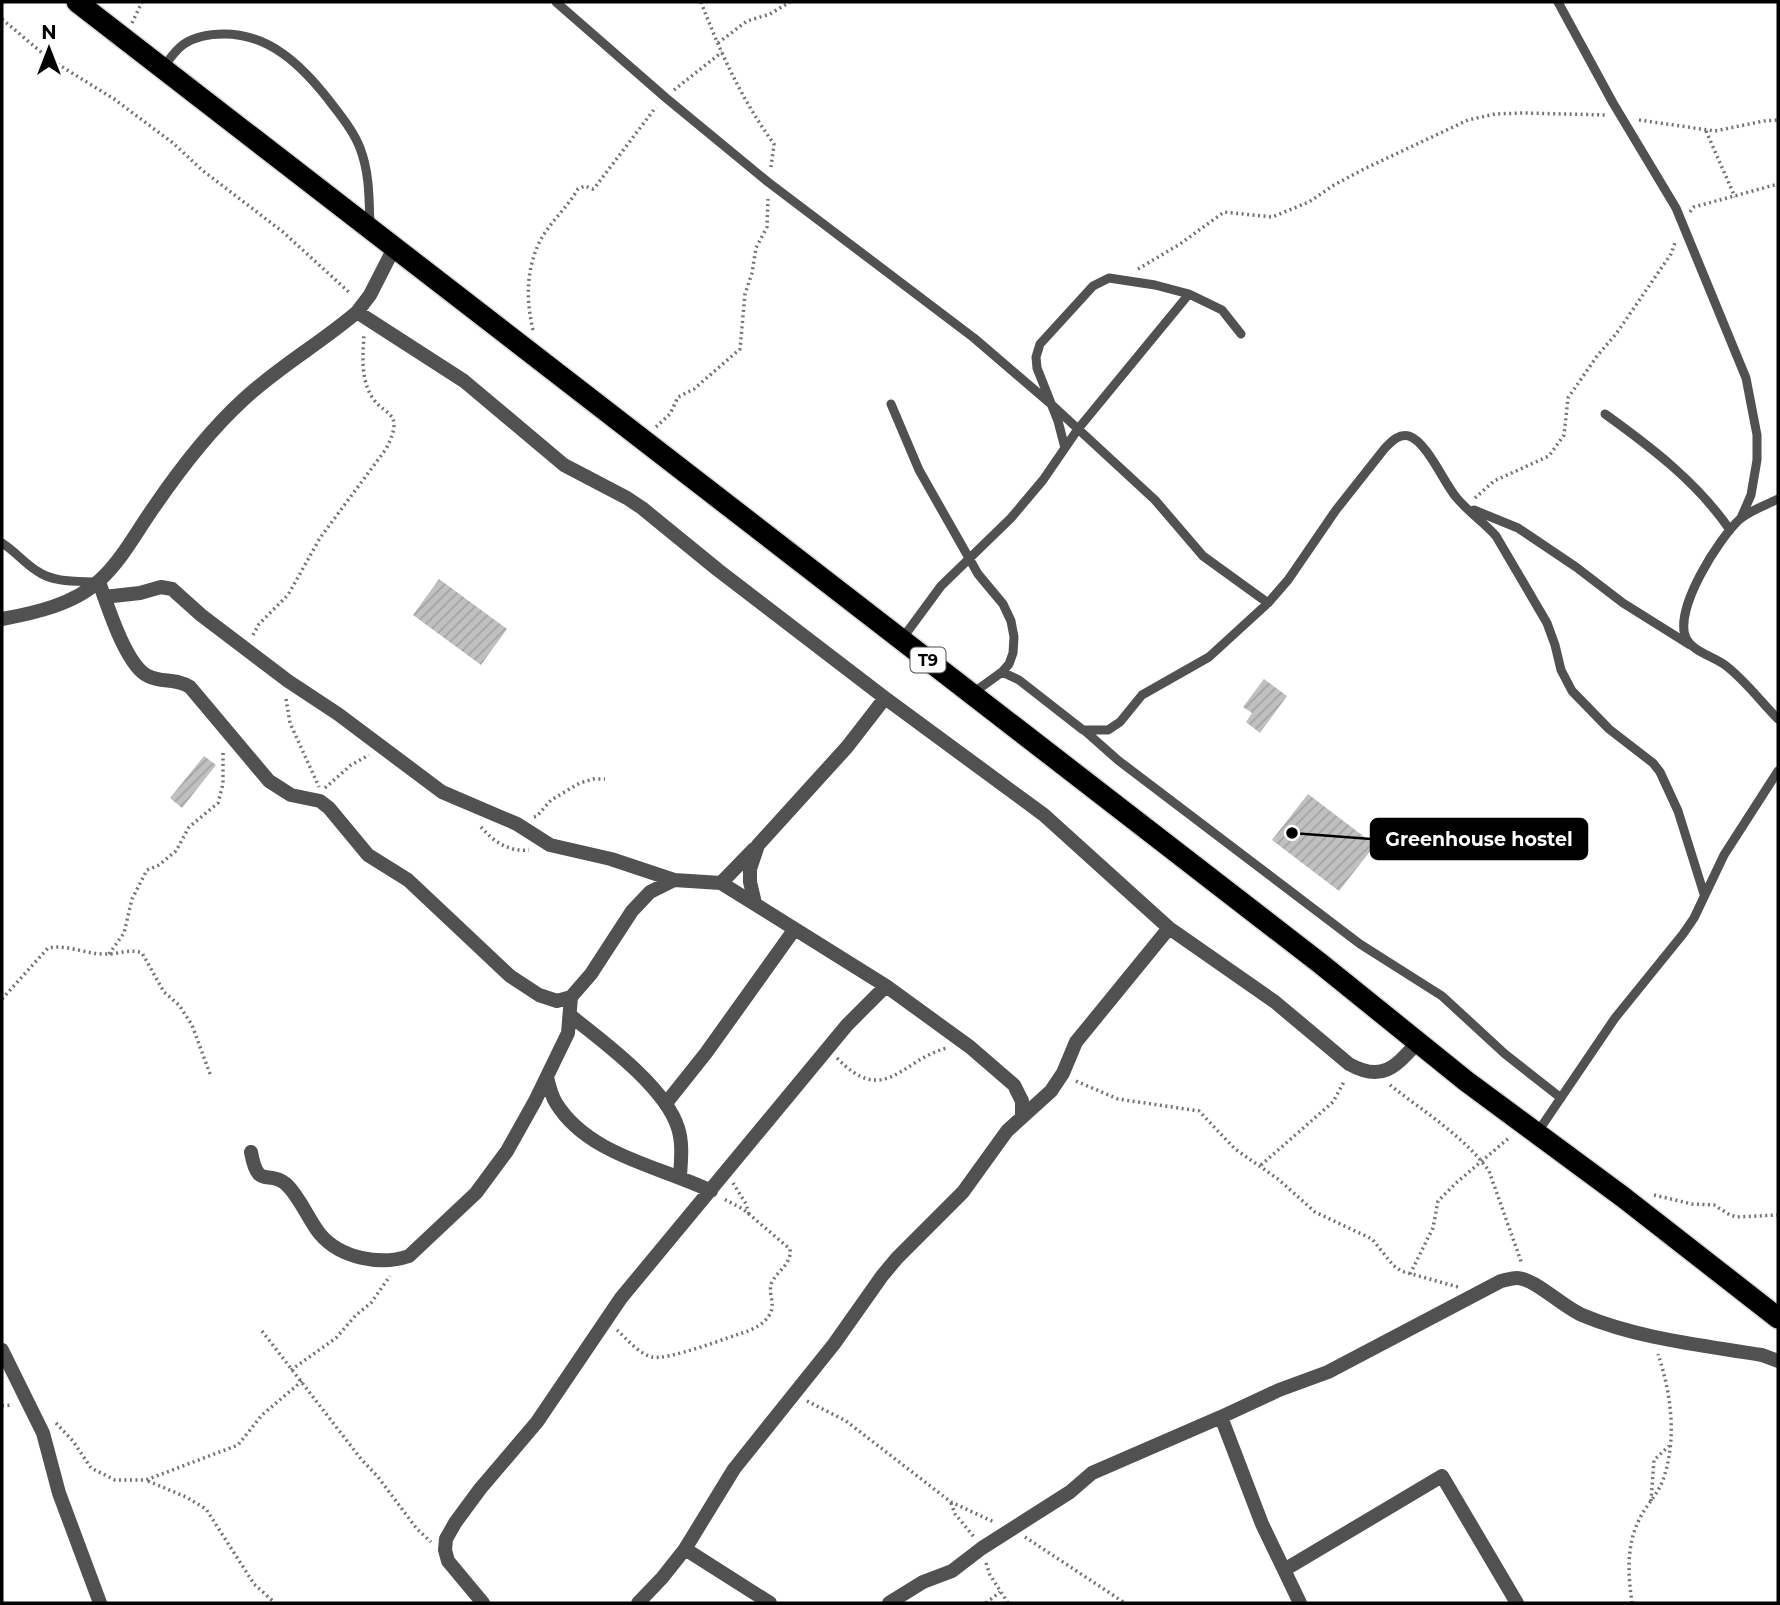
<svg xmlns="http://www.w3.org/2000/svg" width="1780" height="1605" font-family="Montserrat,sans-serif">
<style>
.building{fill:url(#building-hatch)}
.lines{fill:none;stroke-linecap:round;stroke-linejoin:round}
.highway-casing{stroke:#dbdbdb;stroke-width:24}
.path{stroke:#737373;stroke-width:3.5;stroke-dasharray:2 3.5;stroke-linecap:butt}
.lane{stroke:#515151;stroke-width:9}
.street{stroke:#515151;stroke-width:14}
.highway{stroke:#000;stroke-width:21}
.labels{text-anchor:middle;dominant-baseline:central;stroke-width:5;stroke-linejoin:round;paint-order:stroke}
.shield{fill:#fff;stroke:#4c4c4c;stroke-width:2}
.shield-label{font-size:16px;font-weight:bold;fill:#000}
.leader{fill:none;stroke:#000;stroke-width:2.5}
.callout-dot{fill:#000;stroke:#fff;stroke-width:2.5}
.callout{fill:#000;stroke:#000;stroke-width:2.5}
.callout-label{font-size:19px;text-anchor:middle;font-weight:bold;fill:#fff}
</style>
<defs>
<pattern id="building-hatch" width="6" height="6" patternUnits="userSpaceOnUse" patternTransform="scale(1.75)"><rect width="6" height="6" fill="#c0c0c0"/><path d="M-1 1l2-2M0 6l6-6M5 7l2-2" fill="none" stroke="#a3a3a3"/></pattern>
</defs>
<rect width="100%" height="100%" fill="#fff"/>
<path class="building" d="M439,579L507,629L481,665L413,615Z
M1264,679L1287,696L1260,733L1246,722L1252,713L1243,707Z
M204,756L216,765L182,808L170,798Z
M1308,794L1375,845L1339,891L1272,840Z"/>
<g class="lines">
<g class="highway-casing">
<path id="highway" d="M77,2L1321,964L1466,1081L1623,1197L1778,1318"/>
</g>
<path class="path" d="M701,2C720,52 742,100 774,144L771,167
M2,19L48,58L114,99L173,143L202,170L283,232L351,294
M132,23L142,2
M718,43L747,21L770,14L790,2
M674,90L722,52
M1639,120L1715,131L1764,121L1778,120
M1706,131L1735,197
M1690,212L1694,207L1778,184
M1138,269L1180,244L1224,212L1272,217L1309,202L1334,185L1366,168L1468,120L1495,114L1523,113L1607,115
M533,330C526,300 526,271 539,243C549,223 567,208 578,189L585,186L593,189L596,186L656,107
M656,427L670,414L678,397L694,389L740,349L745,294L752,273L756,248L767,227L768,199
M1475,498L1494,481L1549,456L1564,435L1568,398L1597,356L1616,334L1671,254L1676,240
M253,635L259,624L288,595L320,538L386,449C408,406 379,419 368,389C361,373 363,351 364,334
M286,699L290,723L319,787
M325,788L351,765L369,755
M534,817L537,816L551,800L580,783L593,779H605
M481,827C494,842 509,852 529,850
M109,954L124,933L132,899L147,870L159,865L176,851L189,827L218,803L223,784V752
M2,999L48,948C67,944 85,954 104,954C117,955 130,948 142,953L164,992L179,1005L192,1025L210,1074
M837,1058C885,1108 902,1059 947,1048
M1076,1081L1118,1099L1199,1111L1235,1149L1278,1179L1315,1212L1372,1239L1393,1265L1401,1271L1458,1287
M1390,1085C1424,1112 1464,1136 1489,1171L1522,1264
M1261,1165L1333,1102L1345,1080
M733,1183L746,1204L749,1214
M1654,1195L1692,1204L1714,1205L1730,1215L1737,1217L1778,1215
M1410,1274L1433,1228L1438,1201L1456,1183L1510,1137
M617,1330C627,1339 639,1354 652,1357C667,1361 729,1337 748,1331C757,1327 765,1323 770,1314C776,1304 767,1292 772,1282C778,1270 792,1264 790,1249L743,1209L722,1198
M262,1331L361,1459L378,1477L417,1529L431,1542
M291,1370L336,1338L356,1315L371,1303L390,1276
M807,1401L846,1421L951,1502L994,1522
M2,1406L13,1405
M56,1423L73,1441L91,1468L115,1480H146L238,1445L262,1415L302,1381
M148,1481L186,1497L206,1509L254,1584L275,1603
M1651,1501L1654,1460L1669,1446
M951,1503L955,1514L974,1537
M1025,1537L1125,1603
M986,1563L990,1575L1008,1603
M986,1603L1000,1592
M1632,1603C1628,1575 1626,1544 1640,1518C1647,1504 1659,1493 1664,1477C1677,1437 1671,1393 1658,1354"/>
<path class="lane" d="M556,2L666,98L768,182L974,338L1051,404L1155,500L1203,556L1268,603
M1558,2L1613,103L1676,208L1746,378L1757,435V460L1751,495L1741,518
M163,68C169,60 175,50 184,44C196,36 211,34 224,34C270,34 302,66 328,99C340,115 353,130 360,148C370,174 369,200 370,227
M891,404L919,470L978,574L1003,604L1011,621L1014,637L1013,653L1009,664L1002,672L973,693
M1605,414C1651,447 1698,483 1730,530
M1065,448L1058,421L1037,368L1036,357L1040,344L1093,286L1109,278L1155,285L1189,294L1222,310L1241,334
M1778,499C1766,505 1751,510 1740,519C1719,538 1673,610 1686,638C1693,652 1713,656 1725,665C1745,680 1761,702 1778,719
M1474,510L1518,528L1576,567L1623,603L1690,645
M2,543C15,551 24,563 37,571C54,583 77,581 97,582
M902,639L941,586L1011,518L1043,480L1078,429L1189,294
M1002,672L1019,680L1083,730H1108L1120,722L1142,695L1209,657L1268,603L1288,580L1336,510L1385,448C1391,442 1399,433 1409,436C1427,442 1444,483 1456,497C1468,512 1484,522 1496,536L1547,623L1555,645L1561,670L1572,691L1609,729L1653,763L1660,772L1678,811L1704,894
M1085,731L1119,761L1360,944L1442,996L1505,1054L1561,1098
M1537,1133L1615,1018L1683,934L1694,918L1724,855L1778,771"/>
<path class="street" d="M357,312L464,381L564,465L627,498L642,508L718,570L885,698L1044,815L1169,928L1275,1002L1349,1064C1383,1083 1396,1066 1418,1042
M99,582C107,604 126,666 148,676C162,683 176,678 190,687L269,781L291,795L320,801L329,808L368,855L408,880L510,976L539,995L557,1001L571,997L591,974L632,911L650,892L674,880L721,883L886,986L970,1047L1014,1085L1022,1101V1116
M104,597L140,593L161,587L172,589L201,615L288,681L338,714L442,792L517,824L550,845L611,859L674,880
M2,619C35,613 75,604 100,580C122,560 137,531 154,507C180,469 209,431 243,400C278,367 321,343 357,312L370,295L394,248
M721,883L754,849
M755,903L750,882V869L758,845L847,747L885,698
M571,1016C604,1042 666,1088 678,1128C683,1143 681,1160 680,1176
M547,1077C549,1086 551,1095 556,1103C588,1155 659,1166 711,1191
M667,1102L706,1053L794,930
M251,1152C258,1191 268,1169 286,1184C300,1197 308,1219 320,1234C340,1258 380,1266 409,1256L476,1193L507,1151L535,1101L568,1033L571,997
M2,1350L43,1433L59,1493L100,1603
M685,1549L770,1603
M1284,1570L1442,1476L1517,1603
M483,1603L448,1561L445,1550L446,1539L455,1523L480,1489L537,1422L621,1298L847,1025L886,986
M638,1603L662,1578L685,1549L734,1469L834,1344L882,1276L897,1258L963,1192L1007,1131L1051,1091L1063,1073L1076,1042L1169,928
M889,1603L923,1582L952,1571L982,1548L1070,1492L1092,1473L1221,1417
M1300,1603L1262,1524L1221,1417L1279,1390L1328,1372L1501,1281C1506,1280 1512,1278 1517,1278C1534,1278 1563,1307 1582,1315C1639,1339 1702,1345 1762,1355L1778,1361"/>
<use href="#highway" class="highway"/>
</g>
<g class="labels">
<rect class="shield" x="910.5" y="647.5" width="35" height="25" rx="5"/>
<g class="shield-label">
<text x="928" y="660">T9</text>
</g>
</g>
<path class="leader" d="M1292 833L1371 839"/>
<circle class="callout-dot" cx="1292" cy="833" r="7"/>
<rect class="callout" x="1371" y="819" width="216" height="40" rx="7"/>
<g class="callout-label">
<text x="1479" y="846">Greenhouse hostel</text>
</g>
<rect width="1780" height="1605" fill="none" stroke="#000000" stroke-width="7"/>
<g transform="translate(49 49)" stroke="#ffffff" stroke-width="5" paint-order="stroke">
<path d="M0-5L12 26L0 18L-12 26Z" fill="#000000"/>
<text y="-10" font-size="19" font-weight="bold" text-anchor="middle" fill="#000000">N</text>
</g>
</svg>
